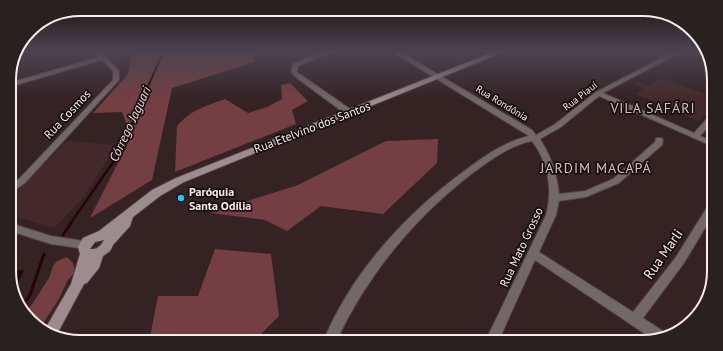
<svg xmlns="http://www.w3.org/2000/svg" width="723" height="351" font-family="'PT Sans',sans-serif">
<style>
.built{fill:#44292b}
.green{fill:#733f43}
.water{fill:#290209}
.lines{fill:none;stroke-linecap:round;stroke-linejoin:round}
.stream-far2{stroke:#290209;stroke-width:2}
.stream-far1{stroke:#290209;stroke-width:2.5}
.stream{stroke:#290209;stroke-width:3}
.street-casing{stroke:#513e3f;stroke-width:2}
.secondary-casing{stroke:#513e3f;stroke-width:2}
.street{fill:#736868;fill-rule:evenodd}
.secondary{fill:#9d8c8d;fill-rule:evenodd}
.poi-dot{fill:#1cc9fc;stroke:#170e0e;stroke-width:1.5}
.labels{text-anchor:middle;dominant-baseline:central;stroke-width:3.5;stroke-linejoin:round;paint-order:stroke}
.far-street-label{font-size:10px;fill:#faecec;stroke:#170e0e}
.street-label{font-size:12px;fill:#faecec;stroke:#170e0e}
.poi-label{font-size:12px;font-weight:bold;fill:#faecec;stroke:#170e0e;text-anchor:start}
.water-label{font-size:13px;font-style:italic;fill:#f5dcdd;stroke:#170e0e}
.quarter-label{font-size:14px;letter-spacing:1px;fill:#dabfc0;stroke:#170e0e}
.near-street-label{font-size:14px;fill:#faecec;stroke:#170e0e}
.rim{fill:none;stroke:#faecec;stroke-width:2}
</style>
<rect width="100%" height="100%" fill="#352223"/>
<path class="built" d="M662,78L713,97L714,108L699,121L636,94L643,88L634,84L637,82L647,86Z
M67,141L117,145L82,199L54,228L9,215V200Z"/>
<path class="green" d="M132,51H252L255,62L172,88L152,180L90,218L131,137L122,112L93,113L128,74Z
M290,83L308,101L292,110L296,124L175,172L177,126C191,110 205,106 225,99L248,113L267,107L282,99L281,85Z
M438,139L437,163L383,214L321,206L287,231L265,220L210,213L298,185L386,141Z
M215,249L271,254L279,316L253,342H149L158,296H198Z
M67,257L73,263L75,272L68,280L59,299L40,328L25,315L49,278L53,266L57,261Z"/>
<path class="water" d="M24,270L14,292L10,281V271Z"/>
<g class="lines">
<path class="stream-far2" d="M130,127L161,57L157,51"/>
<path class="stream-far1" d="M70,224L116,158L130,126"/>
<path class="stream" d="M63,235L71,223
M21,308L30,295L44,254"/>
<g class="street-casing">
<path id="street" d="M94,51H101L119,71V80L25,183L9,194V186L19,179L113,80V71L102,60L9,87V83L99,57Z
M325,51H334L298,66L297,72L353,111V115H347L298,79L291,72L293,64Z
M391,51H399L532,130L536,135L555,124L596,92L675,51H683L603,93L694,133L711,114H714V121L700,136L714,142V147L599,96L561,127L540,139C551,156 557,173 559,194L585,191L613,179L655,142L656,138H662L663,140L662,145L619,183L586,197L559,201L556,215L539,252L633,312L676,257L711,201H714V213L684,263L643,318L666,333L667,335L654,340L535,260L498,342H485L546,215C553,189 548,162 532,141C511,145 492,159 474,172C415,217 367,275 336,342H323C351,273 407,212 467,169C486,155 506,141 529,136Z
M10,223L51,236L85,241L89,242L90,245L89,248L85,249L51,244L10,231Z"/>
</g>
<g class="secondary-casing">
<path id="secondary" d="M496,51H506L184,182L160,196L133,217L130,226L113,245L110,251L103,256L99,268L87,283L84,284L56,336L49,335L44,331L71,284L80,254L78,247L83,238L99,231L152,190L176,178ZM104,240C101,246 97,250 90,249L95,242Z"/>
</g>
<use href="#street" class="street"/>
<use href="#secondary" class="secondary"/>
</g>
<linearGradient id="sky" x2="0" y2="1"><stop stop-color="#1d1313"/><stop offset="0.51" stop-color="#4b4450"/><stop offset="1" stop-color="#4b4450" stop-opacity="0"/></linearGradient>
<rect width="723" height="100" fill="url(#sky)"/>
<circle class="poi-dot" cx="181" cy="198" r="4"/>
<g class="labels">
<g class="far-street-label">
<text transform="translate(580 96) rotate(-38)">Rua Piauí</text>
<text transform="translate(502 103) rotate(31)">Rua Rondônia</text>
</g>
<g class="street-label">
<text transform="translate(67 114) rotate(-47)">Rua Cosmos</text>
<text transform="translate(312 127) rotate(-21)">Rua Etelvino dos Santos</text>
<text transform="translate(521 247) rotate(-65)">Rua Mato Grosso</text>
</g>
<g class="poi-label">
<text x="189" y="191">Paróquia<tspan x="189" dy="14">Santa Odília</tspan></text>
</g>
<g class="water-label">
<text transform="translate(130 124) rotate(-65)">Córrego Jaguari</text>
</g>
<g class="quarter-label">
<text x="653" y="108">VILA SAFÁRI</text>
<text x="596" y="168">JARDIM MACAPÁ</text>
</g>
<g class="near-street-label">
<text transform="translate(663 254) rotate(-55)">Rua Marli</text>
</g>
</g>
<path d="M0 0H723V351H0ZM80 16H643A64 64 0 0 1 707 80V271A64 64 0 0 1 643 335H80A64 64 0 0 1 16 271V80A64 64 0 0 1 80 16Z" fill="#292020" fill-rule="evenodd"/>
<path class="rim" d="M80 16H643A64 64 0 0 1 707 80V271A64 64 0 0 1 643 335H80A64 64 0 0 1 16 271V80A64 64 0 0 1 80 16Z"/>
</svg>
